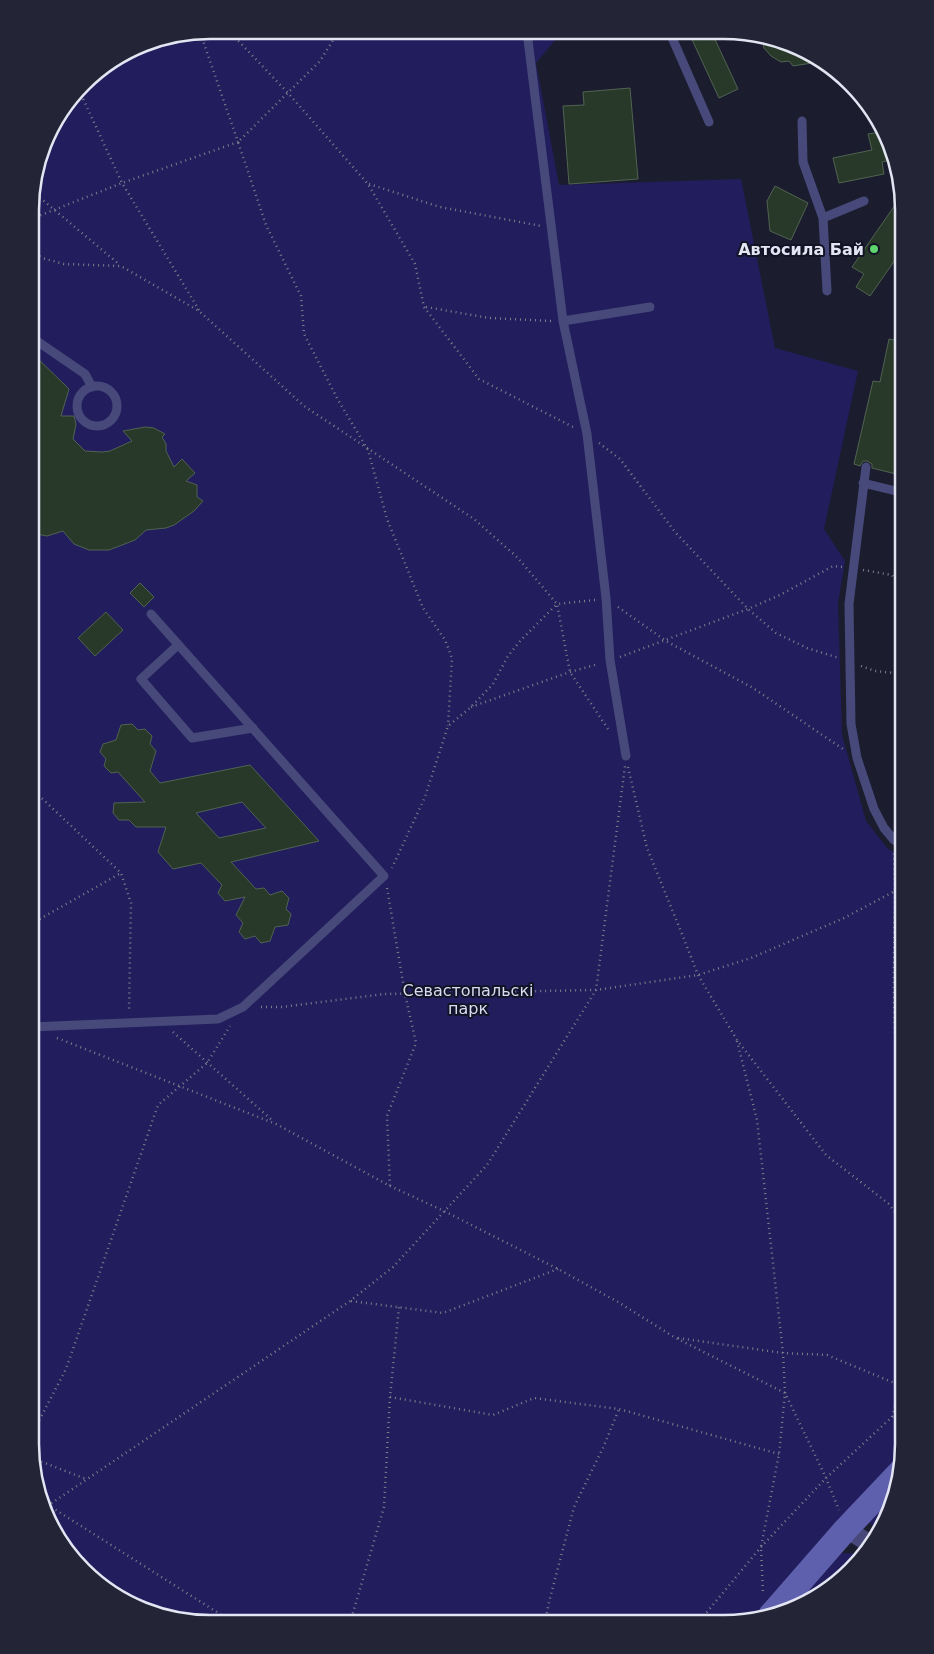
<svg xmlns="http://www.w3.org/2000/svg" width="934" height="1654" font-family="'DejaVu Sans',sans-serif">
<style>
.green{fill:#221d5c}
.building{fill:#283929;stroke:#506351;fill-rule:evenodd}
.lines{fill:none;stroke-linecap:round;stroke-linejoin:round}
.path{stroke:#7c7e8d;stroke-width:2.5;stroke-dasharray:1 4;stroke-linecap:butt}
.lane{stroke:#47497a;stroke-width:9}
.street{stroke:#47497a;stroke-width:18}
.secondary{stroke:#5e60ad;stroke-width:25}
.poi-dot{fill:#5cd56d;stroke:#121325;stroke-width:2}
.labels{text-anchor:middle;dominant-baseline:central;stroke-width:4;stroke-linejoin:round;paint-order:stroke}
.poi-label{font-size:16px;font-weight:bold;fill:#e3e5f2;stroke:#121325;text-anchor:end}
.park-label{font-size:16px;fill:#d9dcf1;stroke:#121325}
.rim{fill:none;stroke:#e3e5f2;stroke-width:2.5}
</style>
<rect width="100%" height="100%" fill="#1b1d2f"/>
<path class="green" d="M210,30L562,32L536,63L559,185L741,179L775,348L858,371L824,529L845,561L838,603L842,735L866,821L887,848L904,858V1456L798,1570L756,1619L724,1624L186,1622L100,1587L61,1544L40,1502L30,1444L32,187L49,130L91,75L141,44Z
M895,1491L890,1513L879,1532L868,1521Z
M842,1553L866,1554L833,1587L788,1611Z"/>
<path class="building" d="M689,33H712L738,89L719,98Z
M761,34L810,58L818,62L793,66L789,61L781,62L771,56L764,48Z
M630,88L638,179L569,184L563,106L584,105L583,92Z
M881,132L894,152L895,159L882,162L884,174L839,183L833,158L872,150L868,134Z
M775,186L808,203L791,240L770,231L767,201Z
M902,195L904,210V247L870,296L856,287L864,274L852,267Z
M889,339L904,342V476L872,468V464L867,461H863L860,466L854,464L873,381L880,382Z
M31,352L69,389L61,416H74L76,424L73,439L85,451L102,452L110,451L132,441L123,431L145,427L154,428L165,434L162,437L166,444V451L174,467L182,459L195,473L186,481L197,485V497L203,501L194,511L174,525L166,528L146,530L135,540L109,550H89L74,544L63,531L47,536L31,533Z
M140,583L154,597L144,607L130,593Z
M106,612L123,630L95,656L78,638Z
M132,724L138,730L145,729L152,736L150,744L156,751L150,771L160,783L250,765L319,841L231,862L256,889L264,888L270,895L282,891L289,898L286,909L291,914L288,925L275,927L270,941L261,943L255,936L245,939L239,932L243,923L236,915L245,897L225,901L218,893L222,885L201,863L173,869L158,852L166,827H136L129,820H119L113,813L114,803L145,802L118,772L111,773L104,766L106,759L100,752L103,744L116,740L121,725ZM242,802L266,828L219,838L196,813Z"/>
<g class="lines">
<path class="path" d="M228,30L288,93L368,184L415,264L424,307L479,379L573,427
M335,31L332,42L320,61L238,142L266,225L301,296L304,334L338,400L368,450L387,519L423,608L445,640L452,658L448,726
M79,90L122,183L199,310
M369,184L440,207L541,226
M32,191L120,265
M31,219L122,183L238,142L200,32
M31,251L42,258L64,264L121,266L199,311L304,406L474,519L518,558L557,604L521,640L508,656L493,684L470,708L448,726L425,797L392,868
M426,307L489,318L552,321
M599,443L620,459L675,532L748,609L776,633L807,648L839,658
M863,570L892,575L904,591
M595,600L557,604L570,672L610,732
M618,607L666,641L753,688L843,749
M620,657L748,609L780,595L833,566L843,567
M861,666L875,671L904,674
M471,707L570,672L598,664
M628,767L647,848L682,934L698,975L737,1040L826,1155L889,1204L904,1225
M31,788L121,873L131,903L129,1011
M387,888L405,994L416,1043L387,1116L390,1186
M895,892C894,970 891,1048 904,1125
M31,924L121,873
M261,1007H282L384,994L596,990L698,975L751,958L844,918L895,891L894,853
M173,1032L273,1121
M57,1038L276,1124L390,1186L444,1211L558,1269L618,1302L674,1337L785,1393L826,1478L839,1510
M737,1041L757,1120L783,1353L785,1393L779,1454L761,1547L763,1595
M351,1301L443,1313L558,1269
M678,1338L783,1353L827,1355L904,1387
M390,1397L493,1415L534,1398L619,1409L779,1454
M892,1417L904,1373
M30,1438L66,1369L158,1105L207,1063L230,1026
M32,1458L86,1479
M36,1482L48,1505L234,1623
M49,1507L79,1564
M43,1509L350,1301L393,1267L487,1165L596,990L625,766
M350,1623L384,1507L390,1397L399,1307
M545,1623L549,1602L574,1507L603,1448L619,1409
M697,1624L761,1547L826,1478L892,1417L904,1413"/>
<path class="lane" d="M527,32L563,321L587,434L606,598L610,660L626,756
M670,33L709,122
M802,121L803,162L823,218L864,201
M823,218L827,291
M563,321L650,307
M31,337L85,374L92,387
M77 406a20 20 0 1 1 40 0a20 20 0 1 1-40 0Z
M866,467L849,604L851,724L857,758L874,809L884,828L894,840L904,846
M863,483L904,493
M178,645L141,679L192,738L253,728
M31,1027L218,1019L243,1007L384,876L151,614"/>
<path class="street" d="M846,1529L872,1545"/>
<path class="secondary" d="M770,1616L846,1529L900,1472"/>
</g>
<circle class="poi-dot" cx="874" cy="249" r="5"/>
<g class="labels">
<g class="poi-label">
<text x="864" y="249">Автосила Бай</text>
</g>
<g class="park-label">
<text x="468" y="990">Севастопальскі<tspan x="468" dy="18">парк</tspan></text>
</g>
</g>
<path d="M0 0H934V1654H0ZM210 39H724A171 171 0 0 1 895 210V1444A171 171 0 0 1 724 1615H210A171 171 0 0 1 39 1444V210A171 171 0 0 1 210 39Z" fill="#232435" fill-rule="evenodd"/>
<path class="rim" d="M210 39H724A171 171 0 0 1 895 210V1444A171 171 0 0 1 724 1615H210A171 171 0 0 1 39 1444V210A171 171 0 0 1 210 39Z"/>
</svg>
